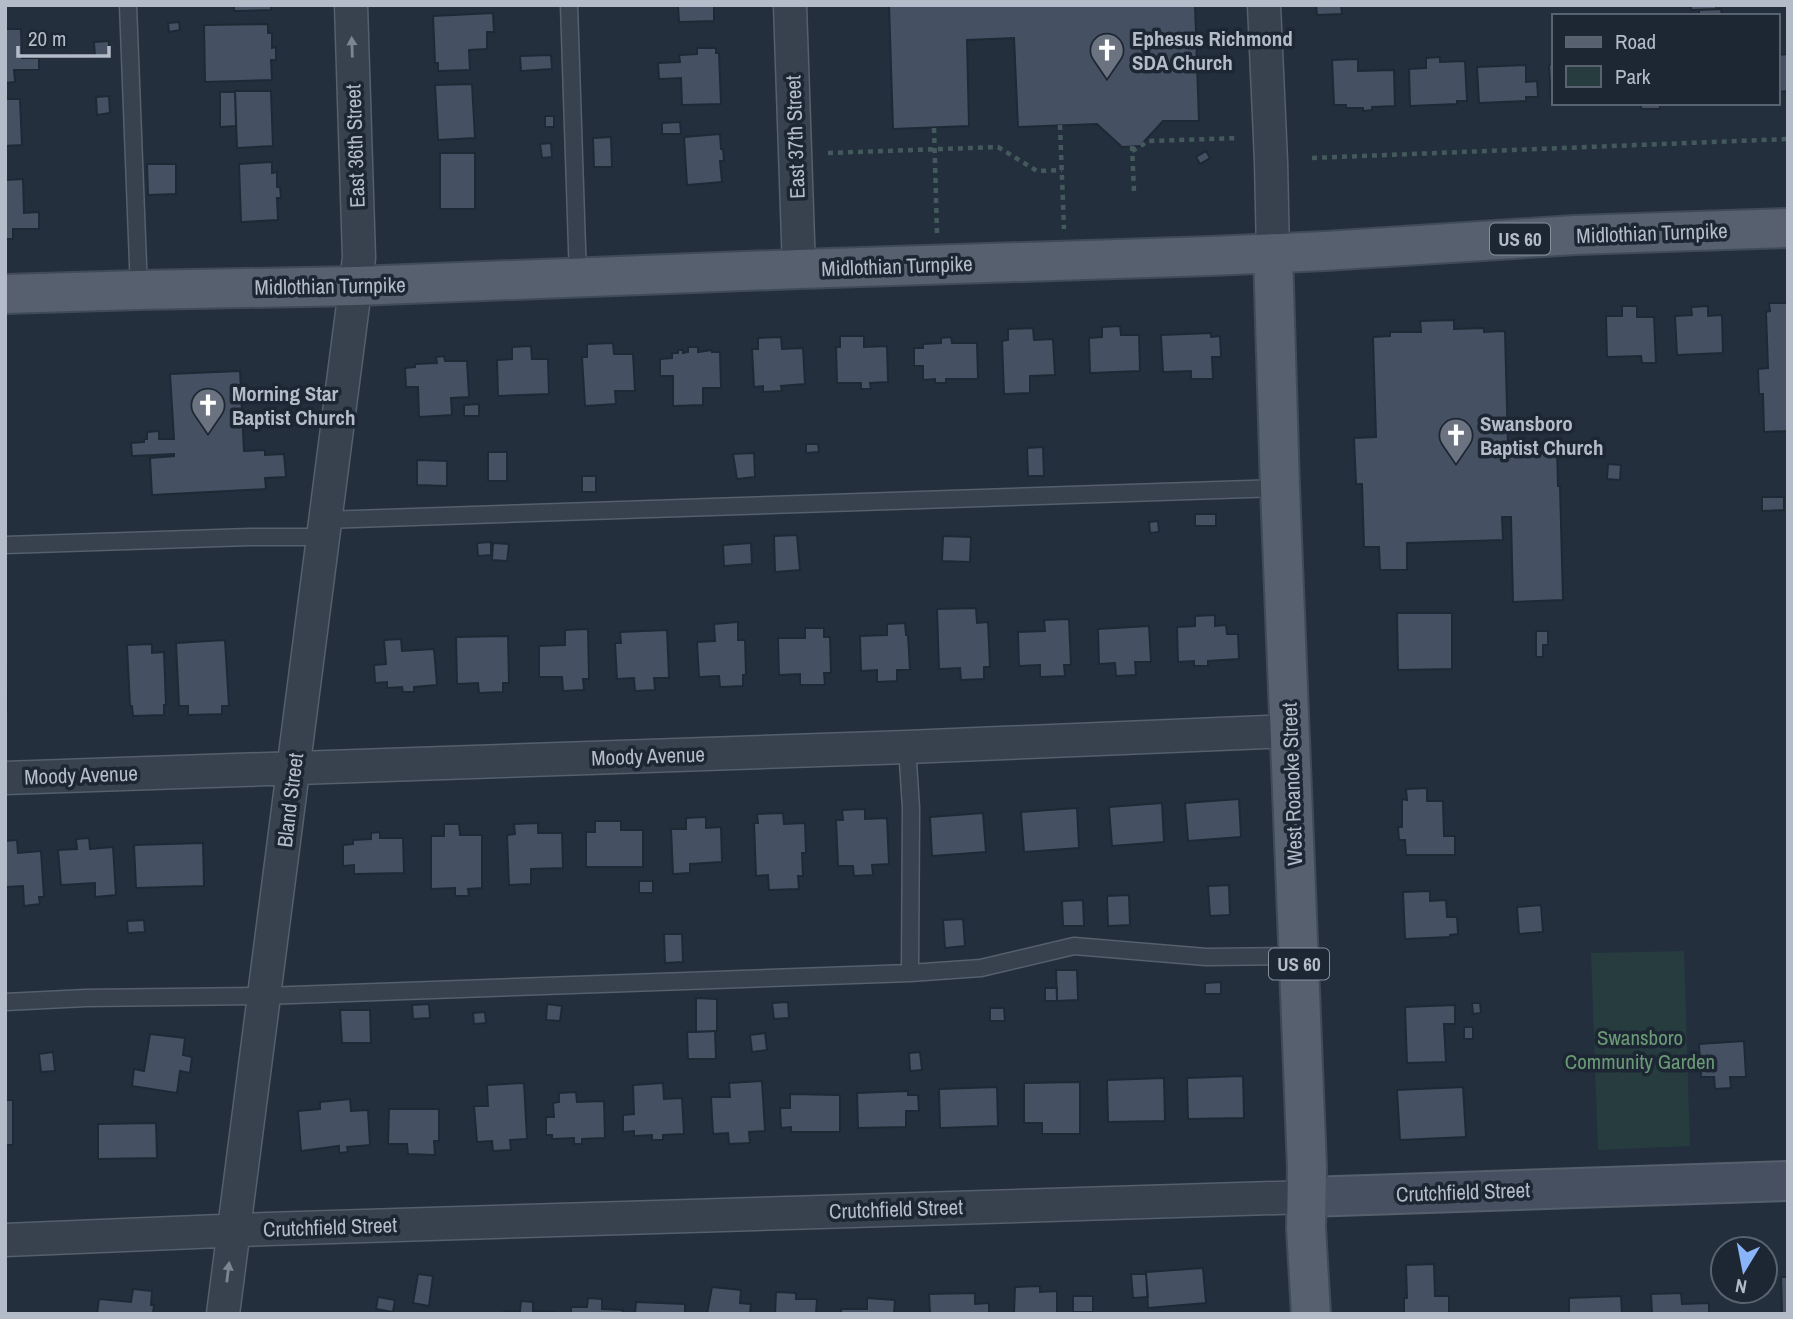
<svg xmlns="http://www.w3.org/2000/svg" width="1793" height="1319" font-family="'Archivo Narrow',sans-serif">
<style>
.green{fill:#263c3f}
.building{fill:#455162;stroke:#1f2835;stroke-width:2}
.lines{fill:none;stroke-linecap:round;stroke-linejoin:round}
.lane-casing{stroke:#565f6c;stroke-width:19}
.street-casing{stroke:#565f6c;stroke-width:35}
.secondary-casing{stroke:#565f6c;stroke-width:42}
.primary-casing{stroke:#414a57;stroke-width:42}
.path{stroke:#44595c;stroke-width:4.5;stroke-dasharray:5 5;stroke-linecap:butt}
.lane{stroke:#38414e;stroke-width:16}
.street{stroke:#38414e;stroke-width:32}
.secondary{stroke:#465061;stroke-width:38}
.primary{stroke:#56606e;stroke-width:38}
.oneway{fill:#7c8592}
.labels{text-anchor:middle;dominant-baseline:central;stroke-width:7;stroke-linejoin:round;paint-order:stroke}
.shield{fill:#1d2633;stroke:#878f9c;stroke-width:2}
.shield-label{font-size:19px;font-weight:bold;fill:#b4bcc9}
.poi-label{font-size:21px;font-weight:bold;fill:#b4bcc9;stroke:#1d2633;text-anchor:start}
.street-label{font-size:21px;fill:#b4bcc9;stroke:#1d2633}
.park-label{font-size:21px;fill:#6b9a76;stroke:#1d2633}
</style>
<rect width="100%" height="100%" fill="#242f3e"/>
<path class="green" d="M1684,951L1690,1146L1598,1150L1591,953Z"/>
<path class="building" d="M234,5H271V10L234,11Z
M678,5H714V21L679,22Z
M889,5H1195L1199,121H1163L1140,146L1122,147L1097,124L1018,127L1014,38L967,40L969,126L893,129Z
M1316,5H1341L1342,14L1317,15Z
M1691,5H1716V9L1691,10Z
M1721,9L1722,16H1699V10Z
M493,13L494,32H487V49L469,50L470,70L438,71V63H435L433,16Z
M179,22L180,30L169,32L168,23Z
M268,24V33H272V48L276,47V60H271L272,80L205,82L204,25Z
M5,29H21L22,58H39V70H14L15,82L5,83Z
M109,41V56L95,57L94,42Z
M697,48H716V53H719L721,104L682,105L681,78L659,79L658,63L680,62L679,55L697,54Z
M1788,54V91L1777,92V55Z
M551,55L552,69L521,71L520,56Z
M1440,57V62L1465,61L1467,101H1457V104L1410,106L1409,69L1426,68V58Z
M1358,59V71L1394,70L1395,106L1372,107V110L1363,111V108H1346V105H1334L1332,60Z
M1553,64V101H1551L1549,65Z
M1526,65V82L1537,81L1538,97H1526V101L1479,103L1477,67Z
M472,84L475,138L438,140L435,85Z
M235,91H271L273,146L237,148Z
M220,92H235L236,126L220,127Z
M109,96L110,113L97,115L96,97Z
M5,99H20L22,145L5,146V157Z
M1641,103H1660V109H1641Z
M545,116H554V127H545Z
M680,122L681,134H662V123Z
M720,134L721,149H723L724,161H720L722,182L687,185L684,137Z
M611,137L612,167H594L593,138Z
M551,143L552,157L542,158L540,144Z
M1206,151L1210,158L1200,164L1196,157Z
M440,153H475V209H440Z
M272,162V173L277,172V187H280L281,198H277L278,220L241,222L239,164Z
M147,164H176V194L148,195Z
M23,179L24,213L39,212V229H13V239H5V180Z
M1769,303H1788V431L1764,432L1763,394H1759L1758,369L1768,368L1766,312L1770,311Z
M1622,306H1637V317H1654L1656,363H1642L1641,356L1607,357L1606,316H1622Z
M1708,306V316L1722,315L1723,353L1677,355L1675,316L1692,315L1691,307Z
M1454,320V329L1484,328V332L1505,331L1508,446L1557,445L1558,486H1560L1563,600L1513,602L1511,517H1502L1503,540L1407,543V570H1380L1379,547H1364L1362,484H1356L1354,438L1376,437L1373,337L1390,336V332H1421L1420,321Z
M1120,326L1121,335H1139L1140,371L1090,373L1089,338L1102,337V327Z
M1033,328L1034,340L1053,339L1055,375L1030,376V393L1004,394L1002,341L1008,340V329Z
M1211,333V337L1220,336L1221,357H1212L1213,379H1191V371L1163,372L1161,335Z
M840,336H864V347L887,346L888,382L870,383L871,389H861V383H837L836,347H840Z
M781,337L782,349L803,348L805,384L781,386L782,391L763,392V386L754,387L752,349H758V338Z
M951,337L952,343H977L978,379H946V383H935V379L923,380V366H914V348H923V344L941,343V338Z
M613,343L614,354H633L635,391H615L616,404L585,406L582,357H587V344Z
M531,346L532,359H548L549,394L498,396L497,360L512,359V347Z
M688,347H698V352L712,350V352H720L721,388H703V405L673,406V376H660V359L672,358V353H678V350H683V353L688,352Z
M444,356L445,361H467L469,397L451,398L452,415L419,417L418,387H406L405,368L415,367V364L437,363L436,357Z
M240,371L244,451L265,450V455L284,454L286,477L265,478L266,489L152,495L150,458L174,456V454L132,456L131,443L144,442V439H147V432L159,431V439H174L170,374Z
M479,404V416H464V405Z
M806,444H818L819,452L806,453Z
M1043,447L1044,476H1028L1027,448Z
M488,452H507V481H488Z
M754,453L755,477L737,479L733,454Z
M417,460L447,461V486L417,485Z
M1608,464L1621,465L1620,480L1607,479Z
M582,476H596V492H582Z
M1762,497H1784V510L1762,511Z
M1195,514H1216V526H1195Z
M1158,521L1159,532L1150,533L1149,522Z
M797,535L800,570L775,572L774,536Z
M943,536L971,537L970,562L942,561Z
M491,542V555L478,556L477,543Z
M493,543L509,544L507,561L492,560Z
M751,543L752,564L724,566L723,545Z
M976,608L977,623L988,622L990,667H984V679L961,680L960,668L939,669L937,609Z
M1397,613H1452V669L1398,670Z
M1215,615V626L1226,625L1227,634H1238L1239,659L1208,661V666H1194V661L1178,662L1177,627L1195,626V616Z
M1069,619L1071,665H1064L1065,676L1040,677V665L1019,666L1018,632L1045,631L1044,620Z
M738,622V640H745L746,675H743V686L720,687L719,676L699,677L697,642L715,641L714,624Z
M905,623L906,635H908L910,670H897V681L877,682V670L861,671L860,636L887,635V624Z
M1149,626L1151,662H1135L1136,675L1116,676L1115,663L1099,664L1098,629Z
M805,628H824V637H830L831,673H824L825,685H800V674L779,675L778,638H805Z
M588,629L589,679H583L584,690L563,691L562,677H539V646L565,645V630Z
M667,630L669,678H654L655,690L635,691L634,678L617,679L615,643H621L620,632Z
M1536,631H1548V645H1543V657H1536Z
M508,636L509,683H503V692L479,693L478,683L457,684L456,637Z
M401,639L402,651L434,649L437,685L414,687V692H403L402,687L387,688V682L375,683L374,665L386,664L384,640Z
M225,640L229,706H222V714L188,715V706H179L176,643Z
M152,644V653L164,652L166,705H164V715L133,716L132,706H130L127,645Z
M5,665H6L7,711H5Z
M1427,788V801H1443L1444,836H1455V855H1406L1405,840H1399L1398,827H1402V799L1407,800L1406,789Z
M1239,799L1241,837L1188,841L1185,803Z
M1162,803L1164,842L1112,846L1109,807Z
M1077,808L1079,848L1024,852L1021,812Z
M865,809V819L887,818L889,864L872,865L873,875L854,876L853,866H838L836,820H843L842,810Z
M783,813L784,824L805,823L806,853H802L803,876H798L799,889L769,890L768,875L756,876L754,823H758L757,814Z
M983,813L986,852L932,856L930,817Z
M706,817V828L721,827L722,862L690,864V873L673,874L671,829H686V818Z
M595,821H621V830H643V867H586V832H595Z
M538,823V833H562L563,868L531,869V884L509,885L507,835L515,834L514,824Z
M444,824H459L460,835H482V888L468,889L469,896H455V888L431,889V836H444Z
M380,832V838H403L404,873L354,874V865L343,866V845L353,844V840L371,839V833Z
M89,838L90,849L113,847L116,895L95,897V883L61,885L58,850L77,849L76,839Z
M17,840L18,853L41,851L44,897H39L40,904L24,906L23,886L5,887V841Z
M203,843L204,886L136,888L134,845Z
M639,881H653V893H639Z
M1229,885L1230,915L1210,916L1208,886Z
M1430,891V901L1446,900L1447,917H1457L1458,934L1450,935V937L1405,939L1403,892Z
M1129,895L1130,925L1108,926L1107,896Z
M1083,900L1084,926H1063L1062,901Z
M1541,905L1543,932L1519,934L1517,907Z
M963,919L965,946L945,948L943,920Z
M144,920L145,932L128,933L127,921Z
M664,934H682L683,962L665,963Z
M1056,970H1077L1078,1000L1057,1001Z
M1221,982V994H1205V983Z
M1045,988H1057V1001H1045Z
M696,998L717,999V1031L696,1032Z
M788,1002L789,1018L774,1019L772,1003Z
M1472,1003H1480L1481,1013L1473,1014Z
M429,1004L430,1018L413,1019L412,1005Z
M547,1004L562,1006L560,1021L546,1020Z
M1455,1005V1024H1444L1446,1062L1407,1063L1405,1007Z
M990,1008H1004L1005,1021H990Z
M340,1010H370L371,1043H342Z
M485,1012L486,1023L474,1024L473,1013Z
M1464,1027H1473V1039H1464Z
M715,1031L716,1059H688L687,1032Z
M765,1033L767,1050L752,1052L750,1035Z
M150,1034L185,1038L183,1055L192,1057L190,1073L180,1071L177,1093L132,1086L134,1069L144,1071Z
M1744,1041L1746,1077H1730L1731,1088L1715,1089L1714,1077H1701L1699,1044Z
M53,1052L55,1071L41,1072L39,1054Z
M920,1052L922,1070L910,1071L909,1053Z
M1243,1076L1244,1118L1188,1119L1187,1078Z
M1164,1078L1165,1121L1108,1122L1107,1080Z
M762,1081L765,1131L749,1132L750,1143L729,1144L728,1133L713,1134L711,1097H730L729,1083Z
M1080,1082V1134H1042V1123H1024V1083Z
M524,1083L527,1139L510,1140L511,1150L493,1151L492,1141L477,1142L474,1106H488L487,1085Z
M663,1083L664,1099L682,1098L684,1134L663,1135V1140H652V1135L634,1136V1131L623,1132V1115L634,1114L633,1085Z
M997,1087L998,1126L940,1128L939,1089Z
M1463,1087L1466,1137L1400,1140L1397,1090Z
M908,1091V1095H918L919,1111H906V1127L858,1128L857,1093Z
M576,1092L577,1102L604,1101L605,1138L582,1139V1144H574V1138L552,1139V1135H546V1117H554L553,1103L559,1102V1093Z
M790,1094L840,1095V1132H791V1127L781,1128L780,1108H790Z
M350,1099L351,1111L368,1110L370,1145L347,1147L348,1152L339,1153V1146L301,1151L298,1111L320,1109V1102Z
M5,1100H13V1145H5Z
M389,1109H439V1141H434L435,1155L408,1154L407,1144H388Z
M156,1123L157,1158L98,1159V1124Z
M1434,1264L1435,1296H1449V1314H1404V1298H1407L1406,1265Z
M1203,1268L1206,1303L1148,1308L1146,1272Z
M418,1274L433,1276L429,1306L413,1303Z
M1131,1274H1146L1148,1297L1133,1298Z
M1781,1277H1788V1314H1782Z
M1040,1286V1292L1057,1291V1314H1014L1015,1287Z
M712,1287L741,1290L740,1303L751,1304L750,1313L756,1314H707Z
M133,1289L152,1291L151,1305H154L153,1314H97L99,1299L131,1302Z
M776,1292L796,1293V1299H817L816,1314H775Z
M975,1293V1304L989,1303V1314H930L929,1294Z
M1681,1293L1682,1304L1709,1303V1314H1652L1651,1294Z
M1073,1296H1093V1312H1073Z
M1621,1296L1622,1314H1569V1298Z
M378,1297L395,1300L393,1312L376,1309Z
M588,1298L602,1299V1309L623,1310L622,1314H571V1307H587Z
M867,1298L895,1300L894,1314H841V1309H867Z
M521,1301L533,1302V1311L556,1312V1314H504V1311H520Z
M636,1302L685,1304V1314H635Z"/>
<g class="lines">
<g class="lane-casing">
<path id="lane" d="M128,5L139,290
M569,5L578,278
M324,520L1280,488
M5,545L250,537H322
M907,747L911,808L910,973
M5,1002L86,998L264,996L910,973L981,968L1074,946L1206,957L1299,956"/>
</g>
<g class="street-casing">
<path id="street" d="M790,5L799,269
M1264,5L1271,161L1273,253
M5,778L907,747L1290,731
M5,1240L267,1229L1307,1197
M223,1314L359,258L351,5"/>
</g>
<g class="secondary-casing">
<path id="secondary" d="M1307,1197L1788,1181"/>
</g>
<g class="primary-casing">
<path id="primary" d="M1273,253L1280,488L1307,1168L1306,1228L1311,1314
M5,294L139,290L356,286L799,269L1211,256L1325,251L1575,235L1788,228"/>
</g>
<path class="path" d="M1060,125L1064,229
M934,128L937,233
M1132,146L1134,192
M1132,151L1149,141L1239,138
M828,153L998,147L1037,171L1062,170
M1312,158L1788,139"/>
<use href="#lane" class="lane"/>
<use href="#street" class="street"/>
<use href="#secondary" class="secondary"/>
<use href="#primary" class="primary"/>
</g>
<defs><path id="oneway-solid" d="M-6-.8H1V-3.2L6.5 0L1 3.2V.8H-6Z" transform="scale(1.75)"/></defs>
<g class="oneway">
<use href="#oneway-solid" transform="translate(352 47) rotate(-92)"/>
<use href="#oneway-solid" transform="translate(228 1272) rotate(-83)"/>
</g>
<defs>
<g id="church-pin" transform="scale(1.75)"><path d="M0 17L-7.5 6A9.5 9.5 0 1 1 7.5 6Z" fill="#6b7280" stroke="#1d2633"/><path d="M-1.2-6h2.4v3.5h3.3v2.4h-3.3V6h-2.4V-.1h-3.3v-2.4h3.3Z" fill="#fff"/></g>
</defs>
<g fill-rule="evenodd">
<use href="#church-pin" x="1107" y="50"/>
<use href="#church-pin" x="208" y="405"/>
<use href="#church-pin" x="1456" y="435"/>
</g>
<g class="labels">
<g class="shield">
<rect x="1490" y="223.5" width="60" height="31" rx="5"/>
<rect x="1269" y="948.5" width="60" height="31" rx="5"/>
</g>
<g class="shield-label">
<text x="1520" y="239">US 60</text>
<text x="1299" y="964">US 60</text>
</g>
<g class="poi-label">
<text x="1132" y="38">Ephesus Richmond<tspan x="1132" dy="24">SDA Church</tspan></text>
<text x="232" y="393">Morning Star<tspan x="232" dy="24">Baptist Church</tspan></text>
<text x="1480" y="423">Swansboro<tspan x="1480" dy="24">Baptist Church</tspan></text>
</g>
<g class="street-label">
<text transform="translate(795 137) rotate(-92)">East 37th Street</text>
<text transform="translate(355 146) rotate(-92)">East 36th Street</text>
<text transform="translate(1652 233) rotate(-2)">Midlothian Turnpike</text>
<text transform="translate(897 266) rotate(-2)">Midlothian Turnpike</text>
<text transform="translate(330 286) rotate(-1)">Midlothian Turnpike</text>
<text transform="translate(648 756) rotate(-2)">Moody Avenue</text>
<text transform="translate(81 775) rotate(-2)">Moody Avenue</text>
<text transform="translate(1292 784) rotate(-92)">West Roanoke Street</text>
<text transform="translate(290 800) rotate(-83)">Bland Street</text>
<text transform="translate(1463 1192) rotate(-2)">Crutchfield Street</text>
<text transform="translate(896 1209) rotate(-2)">Crutchfield Street</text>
<text transform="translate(330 1227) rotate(-2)">Crutchfield Street</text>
</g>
<g class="park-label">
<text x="1640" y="1037">Swansboro<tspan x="1640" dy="24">Community Garden</tspan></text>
</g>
</g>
<rect width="1793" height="1319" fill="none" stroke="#b4bcc9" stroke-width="14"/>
<rect x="1552" y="14" width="228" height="91" fill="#1d2633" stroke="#59626f" stroke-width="2"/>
<rect x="1566" y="37" width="35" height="10" fill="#56606e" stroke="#59626f" stroke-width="2"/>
<text x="1615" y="49" font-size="21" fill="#b4bcc9">Road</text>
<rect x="1566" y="66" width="35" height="21" fill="#263c3f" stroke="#59626f" stroke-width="2"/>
<text x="1615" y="84" font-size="21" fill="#b4bcc9">Park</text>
<g transform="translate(1744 1270) rotate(190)"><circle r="33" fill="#1d2633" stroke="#59626f" stroke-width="2"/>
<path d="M0-5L12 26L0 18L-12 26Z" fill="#8ab4f8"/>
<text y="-10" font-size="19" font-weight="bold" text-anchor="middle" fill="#b4bcc9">N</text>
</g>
<path d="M18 46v10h91v-10" fill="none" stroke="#b4bcc9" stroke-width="3.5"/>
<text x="28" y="46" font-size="21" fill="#b4bcc9" stroke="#1d2633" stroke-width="5" paint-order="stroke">20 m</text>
</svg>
